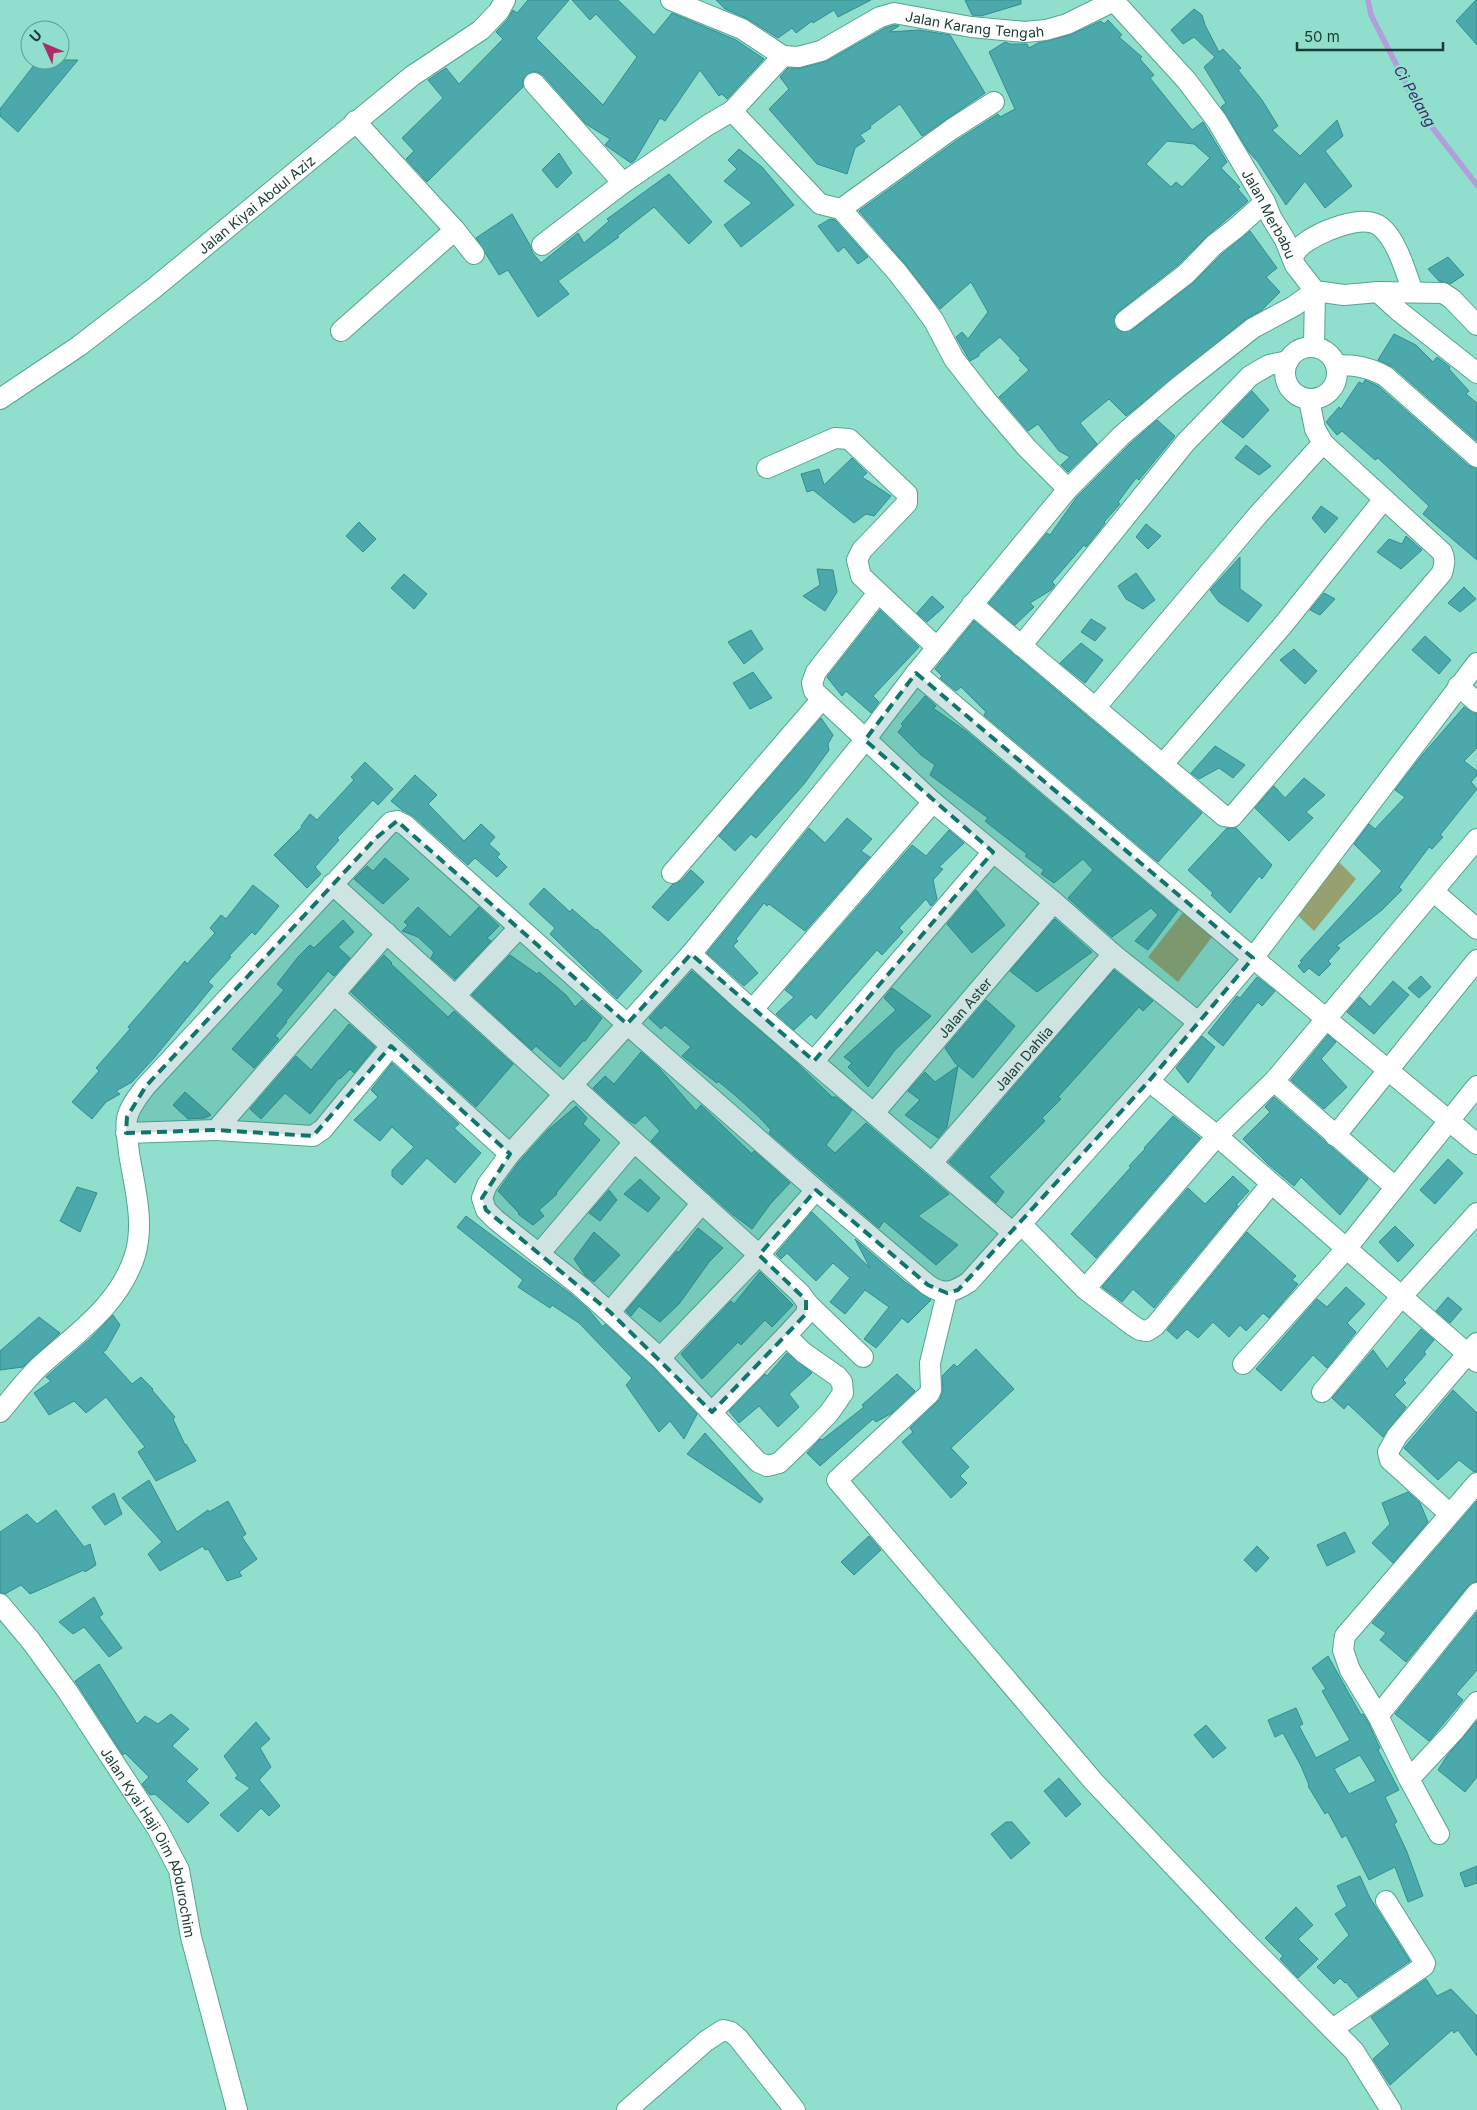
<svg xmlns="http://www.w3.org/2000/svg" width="1477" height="2110" font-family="Inter,sans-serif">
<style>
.green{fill:#97a170}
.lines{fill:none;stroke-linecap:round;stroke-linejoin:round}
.stream{stroke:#b19edb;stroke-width:5.5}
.building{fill:#4ba8ab;stroke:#348d8f;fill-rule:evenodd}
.minor-casing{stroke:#55a493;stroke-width:22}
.minor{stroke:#fff;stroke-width:20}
.marked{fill:#0f766e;fill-opacity:0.2;stroke:#0f766e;stroke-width:4;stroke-dasharray:10 6;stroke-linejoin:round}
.labels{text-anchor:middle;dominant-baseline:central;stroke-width:5;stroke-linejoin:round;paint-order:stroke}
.street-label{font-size:14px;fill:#193b34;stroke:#8fdfcc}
.water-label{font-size:15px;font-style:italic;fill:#41256b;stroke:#8fdfcc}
</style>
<rect width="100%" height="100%" fill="#8fdfcc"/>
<path class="green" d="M1331,854L1356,879L1314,931L1287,905Z
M1185,910L1215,933L1178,982L1148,957Z"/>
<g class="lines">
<path class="stream" d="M1368,0L1371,15L1421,113L1477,185"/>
</g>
<path class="building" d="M528,0H569L536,38L603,105L637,57L596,14L590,20L572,0H618L654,35L672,13L736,40L764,59L727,99L722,94L719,96L700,70L665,121L660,118L635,160L631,163L605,145L610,139L586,124L543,75L537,72H531L523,79V87L427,182L406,159L414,151L402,138L443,98L428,80L446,68L459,84L503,39L496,32L508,19L513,10L517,13Z
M716,0H871L838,17L834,10L813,23L812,21L796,33L792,28L778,38L748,19L725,9Z
M965,0H1021V4L981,16L972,15Z
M1476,0H1477V45L1456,21Z
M1194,9L1202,15L1205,25L1219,52L1223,49L1241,68L1238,70L1262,100L1278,126L1272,130L1300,156L1337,120L1343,136L1325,151L1352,186L1325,208L1305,181L1286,205L1258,162L1249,152L1221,107L1226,103L1204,67L1215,57L1194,37L1183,44L1171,30Z
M1108,20L1122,35L1119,37L1142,57L1140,59L1154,75L1150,78L1192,130L1203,122L1227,162L1221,168L1240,187L1238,189L1248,201L1206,237L1178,265L1118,312L1114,317L1115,328L1121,332L1132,330L1193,283L1222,254L1250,231L1277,268L1266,277L1280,292L1262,310L1246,319L1126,416L1109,399L1080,423L1097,444L1068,472L1061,465L1070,457L1059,451L1038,424L1028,431L999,397L1029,370L1019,360L1021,359L1000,337L979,354V356L970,361L956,337L962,332L968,339L988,312L971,282L940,309L906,265L859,211L959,139L998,114L1000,117L1015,109L989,52L1005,42L1010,44H1027L1029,48L1038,43L1070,35L1101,21L1104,24ZM1167,141L1194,144L1210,158L1182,187L1176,182L1171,187L1146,164Z
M895,25L899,26L889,32L919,30L950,35L985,93L922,136L900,104L870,126L871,128L860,135L865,141L855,148L847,174L817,164L769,109L789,89L780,77L788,68H801L827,61L885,28Z
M38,60H78L18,132L0,116V109Z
M739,149L762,167L794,205L741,247L724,225L752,203L724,181L737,169L728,160Z
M559,153L572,173L557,188L542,170Z
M669,174L712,222L689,244L654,207L617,236L619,237L558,281L569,294L538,317L508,270L499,275L476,238L512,214L530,245L532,252L541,263L578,233L584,243L609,221L607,219Z
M830,219L835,220L868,257L858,264L844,247L838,252L818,226Z
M1448,257L1464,275L1450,284L1439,281L1428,269Z
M1394,334L1416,345L1433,362L1437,357L1450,367L1449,369L1469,391L1466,394L1477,403V441L1393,367L1378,360Z
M1365,380L1378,386L1469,466L1477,469V560L1423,514L1429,506L1378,458L1375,460L1342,431L1337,435L1326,422L1339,407L1341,409L1359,382L1363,384Z
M1252,391L1269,410L1243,438L1222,422Z
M1157,420L1175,436L1139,480L1136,478L1118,502L1120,504L1104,522L1105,523L1086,547L1084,545L1052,582L1055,585L1051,590L1030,603L1034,607L1015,625L989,603L1047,533L1050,535L1077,497L1130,444Z
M1246,445L1271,466L1259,475L1235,458Z
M852,458L867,473L862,477L891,496L874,516L866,514L854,523L813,490L807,492L801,474L819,469L824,485Z
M1321,506L1338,518L1325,533L1312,518Z
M359,522L376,539L363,552L346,536Z
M1146,524L1161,536L1148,549L1136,537Z
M1406,536L1422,550L1401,569L1377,552L1389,539L1402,544Z
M1240,557V589L1262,605L1248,622L1219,602L1210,590Z
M817,569L833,570L837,592L825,611L803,596L820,585Z
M1136,573L1155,600L1143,609L1126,599L1118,586Z
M404,574L427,594L414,609L391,588Z
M1464,587L1476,599L1460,612L1448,603Z
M1324,593L1335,599L1320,615L1310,610Z
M932,596L944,607L927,622L917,613Z
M880,610L919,647L873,696L879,702L871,713L846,691L842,696L827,677Z
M1091,619L1106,628L1095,641L1081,632Z
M974,621L1202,813L1158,862L984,715L986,712L961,687L956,691L940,678L942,676L935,669Z
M751,630L763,649L744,664L728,642Z
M1425,636L1451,660L1439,674L1412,650Z
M1081,643L1103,660L1085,683L1060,663Z
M1294,649L1317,671L1305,684L1280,660Z
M753,672L772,698L750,709L733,683Z
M925,696L936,706L933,708L967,732L1178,910L1148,950L1135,941L1158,915L1151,908L1112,937L1068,898L1093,870L1083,859L1054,883L1041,874L1044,870L1025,856L1027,854L985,821L988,818L930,775L935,765L921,755L898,732L903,726L901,724Z
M1464,707L1477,714V748L1464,761L1477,771V775L1471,782L1477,789L1440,835L1443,837L1432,849L1429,847L1399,887L1402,890L1382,910L1336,946L1340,948L1328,961L1331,964L1319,976L1309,968L1304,973L1298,966L1302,962L1300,961L1382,871L1354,844L1369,824L1375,829L1405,797L1395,790L1423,754Z
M821,718L833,735L828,744L829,750L804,784L756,838L751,834L735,851L719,836Z
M1215,746L1245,765L1233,778L1219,768L1199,779L1191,773Z
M365,762L393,789L378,805L373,800L337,838L339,840L315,867L321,874L307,888L274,855L302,827L301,826L310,814L317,820L354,780L351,777Z
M415,775L437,795L428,804L464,841L481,824L495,837L489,844L500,854L497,857L507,867L497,877L475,858L468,865L413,816L402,810L391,801Z
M1304,778L1325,795L1306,812L1313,818L1289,841L1255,808L1274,786L1285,798Z
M847,818L872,839L861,851L870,857L805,931L769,904L767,906L764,903L736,939L738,941L733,946L758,973L744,986L707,953L809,828L825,843Z
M1227,828H1236L1272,865L1262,879L1259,876L1230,913L1211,895L1213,893L1188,870Z
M949,830L964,843L939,867L943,869L933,880L937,899L931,906L926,899L899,928L903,932L882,955L877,950L816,1019L811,1014L794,1030L776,1014L794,997L785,990L912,845L926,856Z
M385,858L409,879L383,904L354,879L367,866L373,871Z
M691,870L704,882L668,921L652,907L673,884L681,881Z
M253,885L279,906L255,935L252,932L229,956L231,957L208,982L213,986L154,1058L132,1082L116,1091L120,1094L106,1102L92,1119L72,1102L99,1071L96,1068L130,1029L128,1027L185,961L187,964L215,933L210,928L221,915L226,919Z
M544,888L570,912L572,909L596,930L597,929L642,971L617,999L550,934L555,928L529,904Z
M976,890L1005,925L972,953L947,924Z
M418,907L450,937L479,907L499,926L487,938L491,941L455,979L431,958L434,952L418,937L402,931L408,925L404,922Z
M1055,919L1092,952L1037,992L1010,971Z
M343,920L354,932L338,947L350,958L334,976L328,971L286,1021L287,1022L275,1036L279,1039L254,1068L232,1049L284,990L277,984L298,957L310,945L314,948Z
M384,955L392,963L391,964L448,1017L454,1011L513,1064L476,1107L351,992Z
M510,955L537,974L539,972L566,995L575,1007L582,1000L602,1018L585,1041H583L560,1067L536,1046L532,1050L472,995Z
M1114,970L1153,1001L1143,1011L1139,1007L1058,1097L1061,1099L1042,1118L1045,1121L989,1177L1004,1192L996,1203L949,1162Z
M692,971L798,1064L832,1097H836L852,1110L826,1145L835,1153L866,1123L949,1194L918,1216L958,1245L936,1265L884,1221L879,1228L769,1133L771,1130L760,1118L736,1096L718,1081L717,1083L682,1056L691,1047L665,1025L661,1029L649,1018Z
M1421,976L1431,987L1419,998L1408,988Z
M1257,977L1275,991L1262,1006L1258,1002L1223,1046L1208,1033L1237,996L1240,998Z
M1393,981L1409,995L1374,1034L1347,1012L1360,997L1370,1007Z
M892,988L931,1016L895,1050L868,1087L848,1067L852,1063L844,1057L896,1010L884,998Z
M986,1000L1015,1026L973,1078L955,1063L945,1048Z
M349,1024L375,1047L354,1073L350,1069L340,1079L339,1078L310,1114L285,1093L261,1119L250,1109L296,1056L311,1070Z
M1328,1035L1336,1042L1321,1059L1347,1087L1324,1109L1291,1080Z
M1202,1036L1215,1047L1188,1083L1176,1068Z
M641,1052L659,1068L696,1111L701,1105L752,1154L754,1151L790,1183L771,1203L752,1229L732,1214L651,1141L660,1131L645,1115L635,1124L628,1120L593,1088L605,1076L614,1084Z
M392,1063L459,1124L454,1128L481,1153L455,1183L427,1158L402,1185L392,1176V1170L414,1147L392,1127L380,1141L354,1120L378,1097L371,1090Z
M958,1066L947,1127L938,1138L905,1115L920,1100L908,1091L925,1072L935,1082Z
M185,1092L211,1115L205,1118L188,1119L173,1105Z
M1274,1097L1368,1179L1340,1215L1301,1177L1294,1186L1268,1164L1243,1139L1270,1112L1265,1107Z
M576,1106L587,1118L583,1124L600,1140L556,1193L557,1194L539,1210L544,1216L533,1225L518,1214L519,1213L498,1191L519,1162L548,1130Z
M1173,1116L1200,1138L1096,1258L1071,1234L1131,1167L1129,1166L1145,1149L1144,1148Z
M1448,1159L1463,1173L1435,1204L1420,1190Z
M1233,1176L1249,1191L1236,1205L1238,1206L1154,1308L1133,1289L1122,1302L1102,1287L1188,1188L1205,1204Z
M640,1179L660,1198L648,1212L624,1194Z
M77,1187L97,1193L80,1232L60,1221Z
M609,1190L617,1200L600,1221L589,1213Z
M812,1212L870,1268L855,1239L905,1282L931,1300L908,1323L902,1318L876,1348L864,1339L889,1307L865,1290L845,1314L830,1302L850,1278L833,1263L816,1281L787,1253L781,1259L776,1254Z
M466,1216L572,1295L589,1310L603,1327L605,1324L652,1366L697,1414L684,1439L670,1421L659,1432L626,1385L632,1378L579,1323L552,1305L550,1308L518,1287L523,1280L457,1227Z
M1395,1226L1414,1245L1398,1262L1379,1242Z
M698,1228L723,1248L709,1262L679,1304L660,1322L639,1306L631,1316L626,1311L677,1251L678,1253Z
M594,1232L620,1255L594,1282L585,1275L574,1259Z
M1247,1232L1296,1276L1292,1280L1298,1284L1269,1318L1263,1313L1246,1331L1240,1325L1229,1337L1213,1322L1198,1338L1187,1329L1177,1339L1167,1330Z
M760,1272L793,1305L772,1327L765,1320L741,1345L738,1342L702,1379L681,1354L731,1301L734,1304Z
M1346,1287L1365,1304L1347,1323L1356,1332L1327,1368L1313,1355L1281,1391L1256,1369L1317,1299L1327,1307Z
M1448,1297L1462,1309L1450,1323L1436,1311Z
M113,1315L120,1325L106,1350L103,1352L132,1384L141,1377L153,1389L152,1390L175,1417L173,1419L185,1445L186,1444L196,1461L156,1481L138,1452L145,1447L106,1397L86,1413L74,1401L49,1415L34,1393L51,1381L46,1377L91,1338Z
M39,1317L60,1333L23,1367L0,1370V1351Z
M1421,1329L1434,1340L1424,1352L1426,1354L1403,1380L1406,1383L1394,1395L1406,1407L1383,1437L1348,1404L1344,1409L1332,1398L1373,1350L1387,1369Z
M976,1349L1014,1389L951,1448L969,1467L960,1476L967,1483L951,1498L902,1442L913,1432L910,1428L940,1399L943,1390L942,1376L954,1364L957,1367Z
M787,1353L812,1373L789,1394L799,1407L778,1427L759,1406L739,1423L729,1411L765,1374L767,1376Z
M897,1374L915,1391L892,1413L876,1422L873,1419L820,1466L807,1453L820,1439L822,1440L864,1407L862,1405Z
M1453,1390L1477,1413V1471L1474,1472L1459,1460L1438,1480L1404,1448Z
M705,1433L763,1499L760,1503L687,1454Z
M149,1480L177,1532L208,1510L209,1512L228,1501L246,1534L242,1537L257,1559L239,1572L242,1576L227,1581L208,1549L205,1550L203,1546L160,1571L148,1554L162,1542L122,1498Z
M1408,1492L1420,1503L1428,1522L1393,1563L1372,1543L1390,1524L1382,1503Z
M114,1493L122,1514L105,1525L92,1507Z
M1477,1501V1581L1468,1586L1406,1662L1380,1640L1386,1633L1372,1623Z
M56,1510L84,1547L90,1544L96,1565L85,1572L84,1570L30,1594L21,1585L5,1594L0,1592V1532L27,1514L37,1524Z
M1345,1532L1355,1552L1327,1566L1317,1545Z
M869,1536L881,1550L854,1575L841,1562Z
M1257,1546L1269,1558L1256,1572L1244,1560Z
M94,1597L103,1614L99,1617L122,1648L109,1657L84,1627L73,1634L59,1622Z
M1477,1612V1670L1456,1694L1463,1700L1429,1741L1395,1714Z
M1328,1656L1361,1715L1363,1714L1368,1722L1380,1748L1378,1750L1399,1790L1385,1797L1397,1822L1394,1824L1407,1852L1423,1896L1408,1902L1395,1867L1369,1880L1346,1835L1342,1838L1328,1812L1325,1814L1308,1786L1309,1785L1301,1766L1283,1733L1275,1737L1268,1720L1296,1708L1303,1724L1299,1726L1316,1758L1350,1740L1322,1691L1326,1689L1312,1668ZM1360,1755L1376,1781L1349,1794L1334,1769Z
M99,1664L137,1724L145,1716L158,1724L171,1714L189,1729L172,1746L198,1769L186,1781L209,1803L188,1823L155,1794L150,1795L142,1784L149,1777L125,1753L123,1755L75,1681Z
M1477,1721V1777L1465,1792L1438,1770L1447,1756Z
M256,1722L270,1739L260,1748L271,1767L259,1780L280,1806L269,1816L261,1808L238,1832L220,1815L250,1788L235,1778L238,1776L224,1756Z
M1206,1725L1226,1748L1213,1758L1194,1735Z
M1059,1778L1081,1804L1066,1817L1044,1791Z
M1006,1822H1012L1030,1843L1011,1859L991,1834Z
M1477,1866V1883L1465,1887L1460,1873Z
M1360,1876L1370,1898L1410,1961L1358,1997L1346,1982L1345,1983L1340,1978L1334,1984L1317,1967L1349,1935L1335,1914L1347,1906L1337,1886Z
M1296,1907L1313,1925L1298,1939L1318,1959L1298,1978L1280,1959L1283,1956L1265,1938Z
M1426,1979L1437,1996L1451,1989L1477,2016V2056L1458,2030L1454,2033L1452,2030L1390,2085L1373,2059L1390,2044L1371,2017Z"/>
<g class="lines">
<g class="minor-casing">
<g id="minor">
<path id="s1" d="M671,0L742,29L783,56L798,57L821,51L880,17L894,13L971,27L1025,32L1046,30L1067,24L1116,0"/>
<path id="s2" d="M1114,1L1187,81L1217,121L1265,202L1271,217L1285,240L1295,265L1315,291L1344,295L1378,292L1443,293L1452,299L1477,325"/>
<path d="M783,56L732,111L820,204L841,209L897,272L918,299L934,321L954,359L986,400L1026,447L1068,489"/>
<path d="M534,83L623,183L542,245"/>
<path d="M355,121L455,230L474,254"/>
<path d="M623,183L708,125L732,111"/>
<path d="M841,209L952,129L994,102"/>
<path d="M1292,257C1295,253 1298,248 1302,245C1317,233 1363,212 1381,227C1398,242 1405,271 1413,292"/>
<path d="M1378,292L1400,312L1477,373"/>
<path d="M1125,321L1186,274L1214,245L1236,228L1265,202"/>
<path d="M341,331L455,230"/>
<circle cx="1311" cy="373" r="26"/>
<path d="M1314,347L1315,291"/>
<path d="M1337,365C1355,365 1368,367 1385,376L1477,457"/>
<path id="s3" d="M0,399L79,346L153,289L412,76L481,30L499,11L505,0"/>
<path d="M767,468L835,438L849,439L907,494V503L862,550L857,560L861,576L930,641L939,646"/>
<path d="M878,593L816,672L812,683L814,691L933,802L1054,902L1113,954L1198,1022"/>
<path d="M972,604L1224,816L1232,817L1442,573C1444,565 1446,560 1442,552L1323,443L1315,429L1309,400"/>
<path d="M1021,646L1186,442L1250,376L1269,365L1288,361"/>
<path d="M916,673L1253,958L1477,1144"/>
<path d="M1458,686L1477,702"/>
<path d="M1096,707L1257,516L1323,443"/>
<path d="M1163,764L1283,625L1384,499"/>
<path d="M672,873L822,699"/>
<path d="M332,884L558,1089L566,1093"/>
<path d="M1434,892L1477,929"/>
<path d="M691,954L739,998L1013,1233"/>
<path d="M334,994L510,1154"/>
<path d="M456,995L519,928"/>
<path d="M753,1009L933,802"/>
<path d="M814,1061L993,852"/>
<path d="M1149,1081L1217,1136L1477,1362"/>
<path d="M1274,1081L1395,1187"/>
<path d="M573,1086L759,1255L800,1293L808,1304L806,1314L786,1336L804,1353L837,1376L842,1382L843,1393L829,1413L807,1436L779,1463L767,1466L758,1462L660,1358L580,1286L496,1220L486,1210L482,1198L487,1185L510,1154L691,954L865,740L916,673L1068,489L1122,435L1177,388L1253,328L1294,306L1315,291"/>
<path id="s4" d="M874,1113L1054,902"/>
<path d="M216,1130L313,1136L323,1129L391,1046"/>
<path d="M126,1133L216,1130L387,933"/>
<path d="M1335,1136L1477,960"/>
<path id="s5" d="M932,1163L1113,954"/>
<path d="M1021,1224L1085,1289L1132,1325L1140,1330L1147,1331L1155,1326L1271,1184"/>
<path d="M539,1254L634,1142"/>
<path d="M1085,1289L1217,1136L1274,1081L1477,839"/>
<path d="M947,1293L930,1363L931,1390L929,1394L837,1480L1094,1782L1236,1932L1354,2051L1391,2110"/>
<path d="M808,1304L863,1357"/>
<path d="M610,1312L702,1203"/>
<path d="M660,1358L759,1255L816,1190"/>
<path d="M1243,1364L1346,1249L1477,1086"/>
<path d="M1322,1392L1401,1297L1477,1213"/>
<path d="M0,1412C13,1397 25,1380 40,1366C77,1333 120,1304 135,1255C145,1222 134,1185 129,1153C128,1141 125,1130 127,1119C129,1107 139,1095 146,1086L391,822L397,821L405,825L627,1024L816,1190L928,1285C944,1296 954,1292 969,1282L1149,1081L1253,958L1477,663"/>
<path d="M712,1412L786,1336"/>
<path d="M1450,1514L1390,1460L1388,1452L1397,1436L1477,1343"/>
<path id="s6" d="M0,1604L31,1641L68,1692L157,1828L179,1870L191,1937L237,2110"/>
<path d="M1378,1716L1477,1593"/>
<path d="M1409,1779L1454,1731L1477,1702"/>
<path d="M1439,1834L1409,1779L1378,1716L1350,1670L1343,1650L1345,1636L1477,1483"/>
<path d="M1334,2028L1424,1966L1425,1963L1386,1901"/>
<path d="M627,2110L706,2041L723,2030L731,2032L738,2038L795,2110"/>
</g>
</g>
<use href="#minor" class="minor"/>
</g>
<path class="marked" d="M916,673L1253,958L1149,1081L958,1290L947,1293L928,1285L816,1190L759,1255L806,1300V1314L712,1412L610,1312L486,1210L482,1198L510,1154L391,1046L313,1136L216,1130L126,1133L127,1117L146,1086L376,838L397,821L627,1024L691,954L814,1061L993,852L865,740Z"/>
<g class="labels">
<g class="street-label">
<text stroke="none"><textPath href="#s1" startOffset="329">Jalan Karang Tengah</textPath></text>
<text stroke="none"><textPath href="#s3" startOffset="322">Jalan Kiyai Abdul Aziz</textPath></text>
<text stroke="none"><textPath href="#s2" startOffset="265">Jalan Merbabu</textPath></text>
<text stroke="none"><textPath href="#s4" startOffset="139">Jalan Aster</textPath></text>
<text stroke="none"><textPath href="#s5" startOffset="139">Jalan Dahlia</textPath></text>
<text stroke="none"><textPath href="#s6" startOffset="284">Jalan Kyai Haji Oim Abdurochim</textPath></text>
</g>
<g class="water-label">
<text transform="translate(1415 96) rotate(60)">Ci Pelang</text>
</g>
</g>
<g transform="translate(45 45) rotate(314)"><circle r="24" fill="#8fdfcc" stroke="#609d8f"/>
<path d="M0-4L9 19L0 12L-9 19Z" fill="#b32a68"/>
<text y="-8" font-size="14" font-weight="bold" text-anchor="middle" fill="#193b34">U</text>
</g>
<path d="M1297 42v8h146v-8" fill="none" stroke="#193b34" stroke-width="2.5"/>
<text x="1304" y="42" font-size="15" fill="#193b34" stroke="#8fdfcc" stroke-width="4" paint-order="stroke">50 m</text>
</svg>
